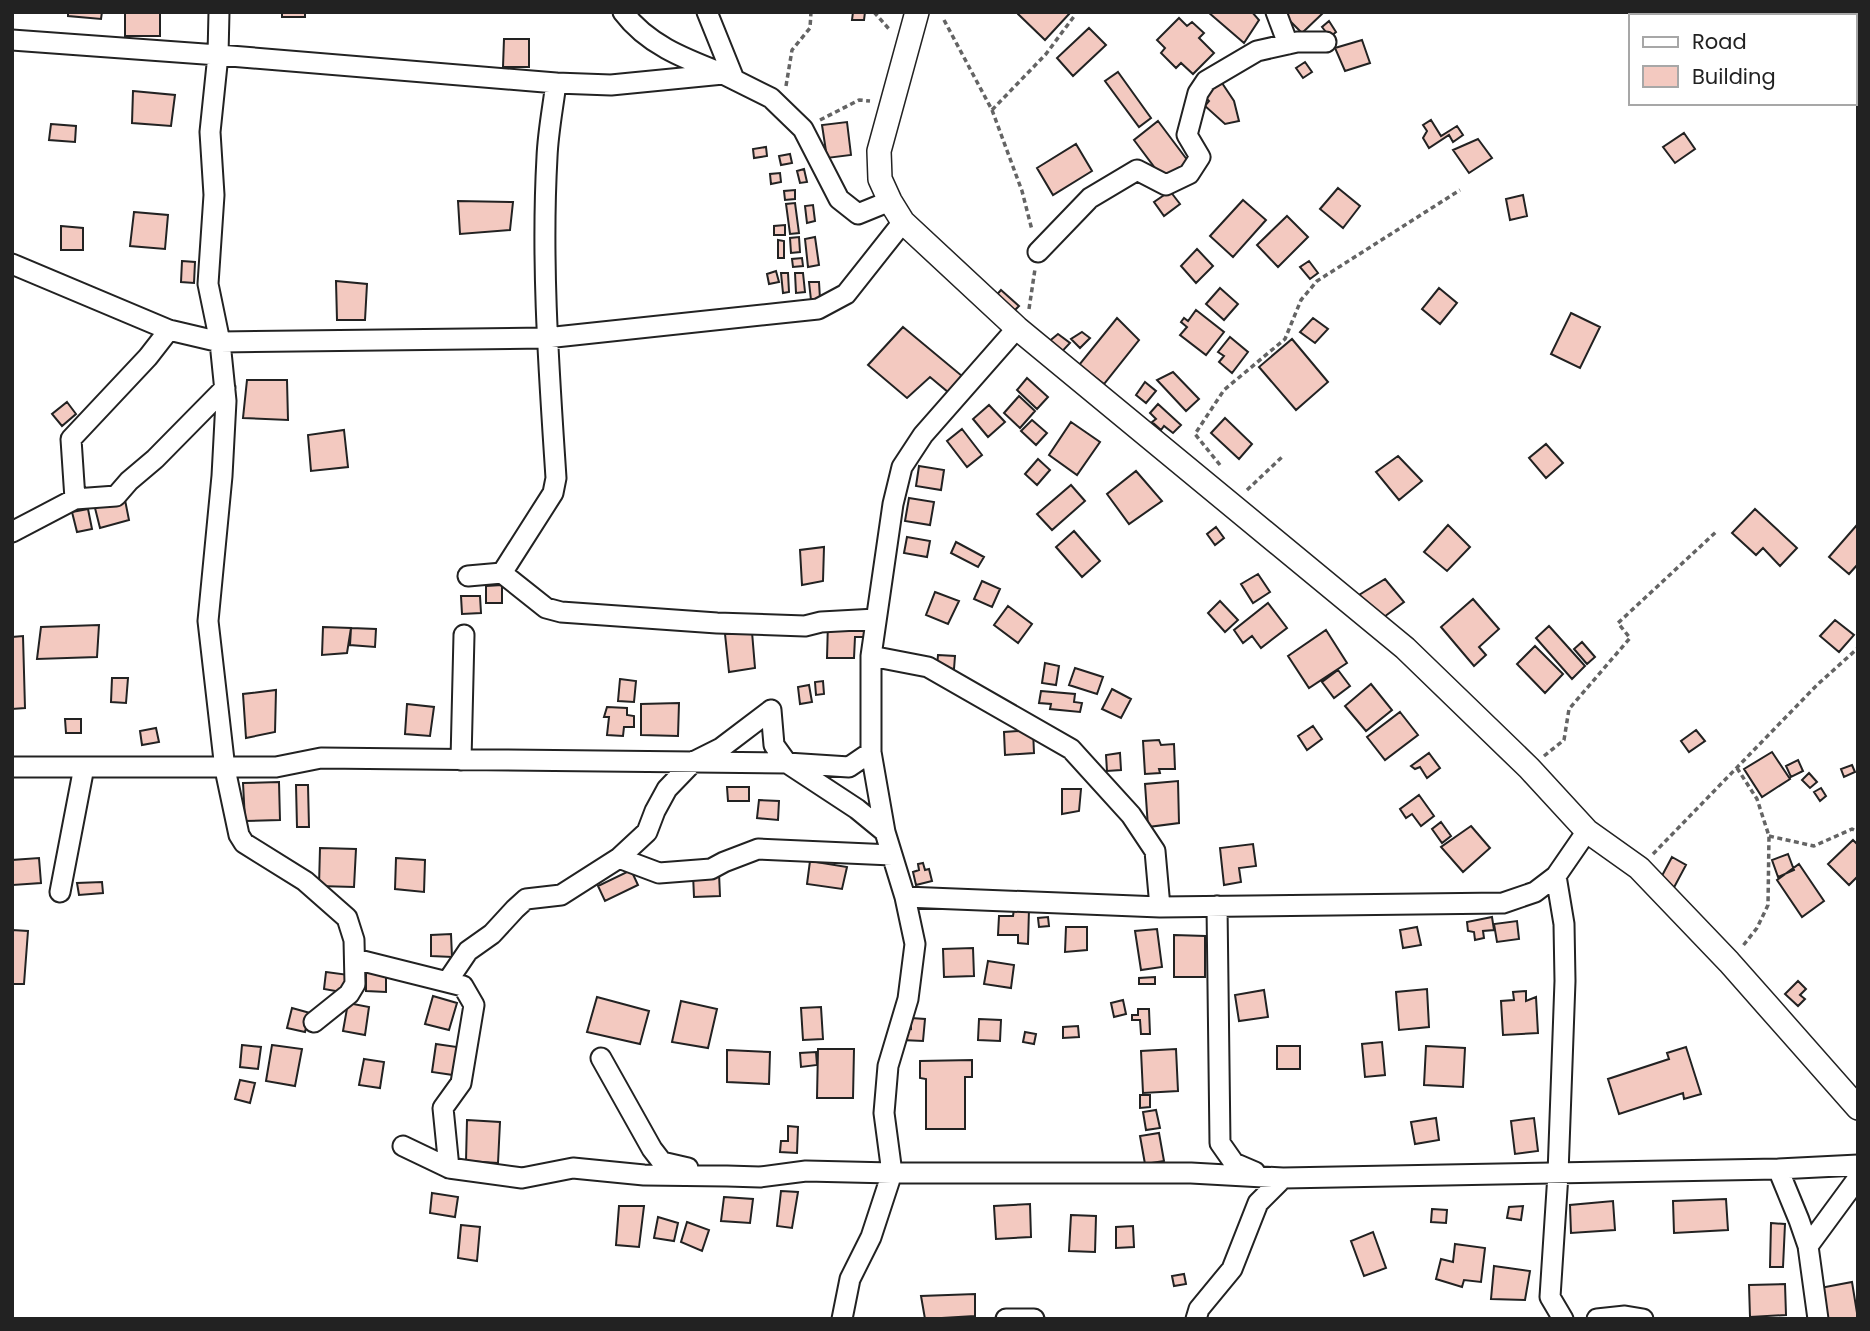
<svg xmlns="http://www.w3.org/2000/svg" width="1870" height="1331" font-family="Poppins,sans-serif">
<style>
.building{fill:#f3c9c0;stroke:#222;stroke-width:2}
.lines{fill:none;stroke-linecap:round;stroke-linejoin:round}
.minor-casing{stroke:#222;stroke-width:23}
.tertiary-casing{stroke:#222;stroke-width:26}
.path{stroke:#646464;stroke-width:3.5;stroke-dasharray:5 3.5;stroke-linecap:butt}
.minor{stroke:#fff;stroke-width:19}
.tertiary{stroke:#fff;stroke-width:23}
</style>
<rect width="100%" height="100%" fill="#fff"/>
<path class="building" d="M68,12H102L101,19L68,16Z
M125,12H160V36H125Z
M282,12H305V17H282Z
M853,12H865L864,20H852Z
M1016,12H1069L1070,13L1045,40Z
M1208,12H1252L1259,20L1244,43Z
M1284,12H1322L1323,13L1302,33L1283,14Z
M1179,18L1187,26L1192,22L1204,33L1199,38L1214,53L1193,74L1181,63L1176,68L1161,53L1165,48L1157,40Z
M1329,21L1336,32L1330,37L1322,27Z
M1089,28L1106,45L1073,76L1057,58Z
M504,39H529V67H503Z
M1362,40L1370,63L1345,71L1335,48Z
M1305,62L1312,72L1303,78L1296,68Z
M1118,72L1151,118L1139,127L1105,81Z
M1222,83L1234,101L1239,121L1225,124L1205,106L1209,101L1203,95Z
M133,91L175,95L171,126L132,123Z
M1431,120L1441,136L1457,126L1463,135L1453,142L1449,135L1429,148L1423,138L1427,131L1423,125Z
M1158,121L1188,161L1164,180L1134,140Z
M847,122L851,155L827,158L822,125Z
M51,124L76,126L75,142L49,140Z
M1684,133L1695,149L1675,163L1663,147Z
M1478,139L1492,158L1469,173L1453,150Z
M1076,144L1092,171L1053,195L1037,168Z
M766,147L767,156L754,158L753,149Z
M790,154L792,163L781,165L779,156Z
M804,169L807,182L800,183L797,171Z
M780,173L781,182L771,184L770,174Z
M1338,188L1360,206L1343,228L1320,209Z
M795,190V199L785,200L784,191Z
M1170,191L1180,204L1164,216L1154,202Z
M1523,195L1527,216L1510,220L1506,199Z
M1243,200L1266,220L1233,257L1210,236Z
M458,201L513,202L510,230L460,234Z
M795,203L799,233L790,234L786,204Z
M813,205L815,221L807,223L805,206Z
M134,212L168,215L165,249L130,246Z
M1287,216L1308,237L1278,267L1257,245Z
M785,225V235H774V226Z
M61,226L83,228V250H61Z
M799,237L800,252L791,253L790,238Z
M815,237L819,265L808,267L805,239Z
M778,240L784,241V258H778Z
M1197,249L1213,266L1196,283L1181,266Z
M802,258L803,266L793,267L792,259Z
M182,261L195,262L194,283L181,282Z
M1309,261L1318,273L1310,279L1300,267Z
M776,271L779,282L769,284L767,274Z
M781,273H788L789,292L783,293Z
M795,273H803L805,292L796,293Z
M336,281L367,284L365,320H337Z
M809,282H819L820,299L811,300Z
M1220,288L1238,304L1224,320L1206,304Z
M1439,288L1457,303L1440,324L1422,309Z
M1001,290L1019,306L1011,314L993,299Z
M1196,310L1224,332L1206,355L1180,335L1187,327L1181,322L1184,318L1188,321Z
M1571,313L1600,327L1580,368L1551,354Z
M1117,318L1139,340L1104,384L1079,365Z
M1313,318L1328,329L1315,343L1300,332Z
M903,327L962,376L948,392L930,377L907,398L868,365Z
M1082,332L1090,338L1080,348L1071,339Z
M1058,334L1070,343L1055,359L1041,348Z
M1230,337L1248,352L1232,373L1219,362L1224,356L1218,352Z
M1292,339L1328,382L1296,410L1259,367Z
M1173,372L1199,399L1186,411L1157,380Z
M1027,378L1048,397L1037,409L1017,390Z
M247,380H287L288,420L243,418Z
M1145,382L1156,391L1146,403L1136,395Z
M1019,396L1035,411L1020,428L1004,413Z
M67,402L76,414L62,426L52,414Z
M1158,404L1181,425L1173,433L1164,426L1161,430L1152,422L1156,419L1150,413Z
M989,405L1005,422L988,437L973,419Z
M1225,418L1252,444L1239,459L1211,433Z
M1032,420L1047,433L1036,445L1021,431Z
M1071,422L1100,442L1077,475L1049,455Z
M962,429L982,455L967,467L947,441Z
M344,430L348,467L311,471L308,435Z
M1546,444L1563,463L1546,478L1529,458Z
M1398,456L1422,481L1399,500L1376,472Z
M1038,459L1050,470L1037,485L1025,474Z
M919,466L944,470L941,490L916,486Z
M1136,471L1162,501L1129,524L1107,494Z
M1071,485L1085,501L1052,530L1037,514Z
M909,498L934,502L930,525L905,521Z
M125,500L129,520L100,528L95,508Z
M88,509L92,529L77,532L72,512Z
M1755,509L1797,548L1780,566L1763,548L1756,555L1732,533Z
M1448,525L1470,547L1447,571L1424,552Z
M1856,526L1858,528V564L1849,574L1829,557Z
M1216,527L1224,538L1215,545L1207,534Z
M1074,531L1100,561L1082,577L1056,547Z
M907,537L930,541L927,557L904,553Z
M956,542L984,557L978,567L951,553Z
M824,547L823,581L802,585L800,550Z
M1258,574L1270,592L1253,603L1241,584Z
M1385,579L1404,602L1380,620L1359,595Z
M982,581L1000,589L992,607L974,599Z
M502,585V603H486V586Z
M935,592L959,601L948,624L926,615Z
M461,596H480L481,613L462,614Z
M1473,599L1499,629L1479,647L1486,655L1474,666L1441,627Z
M1220,601L1238,620L1225,632L1208,613Z
M1268,603L1287,628L1261,648L1252,636L1243,643L1234,630Z
M1008,606L1032,624L1018,643L994,625Z
M1835,620L1854,635L1839,652L1820,636Z
M828,622H868V637H855L854,658H827Z
M99,625L97,657L37,659L41,627Z
M1549,626L1585,666L1572,679L1536,638Z
M323,627L351,628L347,653L322,655Z
M351,628L376,629L375,647L350,645Z
M1326,630L1347,663L1309,688L1288,656Z
M752,632L755,668L729,672L725,634Z
M23,636L25,708L12,709V637Z
M1582,642L1595,657L1587,664L1574,649Z
M1535,646L1563,674L1545,693L1517,664Z
M938,655L955,656L954,669L937,667Z
M1045,663L1059,666L1056,685L1042,683Z
M1075,668L1103,677L1097,694L1069,685Z
M1338,670L1350,686L1334,698L1322,682Z
M112,678H128L126,703L111,702Z
M620,679L636,681L634,702L618,701Z
M823,681L824,694L816,695L815,682Z
M1371,684L1392,710L1366,731L1345,706Z
M809,685L812,702L800,704L798,687Z
M1112,689L1131,699L1121,718L1102,709Z
M276,690L275,732L246,738L243,694Z
M1041,691L1075,694L1074,702L1082,703L1080,712L1050,709L1051,704L1039,703Z
M679,703L678,736L641,735V704Z
M407,704L434,707L430,736L405,734Z
M607,707L627,708V715L634,716V727H624L623,736L607,735L609,717H604Z
M1400,712L1418,735L1385,760L1367,737Z
M65,719H81V733H66Z
M1313,726L1322,739L1307,750L1298,736Z
M156,728L159,742L142,745L140,731Z
M1033,730L1034,753L1005,755L1004,732Z
M1696,730L1705,741L1689,752L1681,741Z
M1159,740L1161,745L1174,744L1175,769H1159L1160,773L1145,774L1143,741Z
M1772,752L1790,779L1762,797L1744,769Z
M1120,753L1121,770L1107,771L1106,755Z
M1429,753L1440,768L1427,778L1420,767L1415,769L1411,766Z
M1798,760L1803,771L1791,777L1786,766Z
M1852,765L1855,772L1844,777L1841,769Z
M1809,773L1817,782L1810,788L1802,780Z
M1178,781L1179,823L1148,827L1145,784Z
M279,782L280,820L245,821L243,783Z
M296,785H308L309,827H297Z
M727,787H749V801H728Z
M1821,788L1826,796L1820,801L1814,792Z
M1062,789H1081L1079,811L1062,814Z
M1419,795L1434,816L1421,826L1412,814L1406,818L1400,809Z
M759,800L779,801L778,820L757,818Z
M1441,822L1451,836L1442,843L1432,829Z
M1471,826L1490,848L1463,872L1441,847Z
M1853,840L1858,845V876L1849,885L1828,864Z
M1253,844L1256,866L1239,868L1241,882L1224,885L1220,848Z
M320,848L356,849L354,887L319,886Z
M1788,854L1794,870L1778,877L1772,860Z
M1672,857L1686,865L1671,893L1657,885Z
M39,858L41,883L13,885L12,860Z
M396,858L425,860L424,892L395,889Z
M810,861L847,867L842,889L807,884Z
M923,863L925,870L929,869L932,881L916,885L913,872L919,870L918,864Z
M1799,864L1824,901L1802,917L1777,880Z
M631,870L638,885L605,901L598,886Z
M719,873L720,896L694,897L693,874Z
M102,882L103,893L79,895L77,883Z
M1014,909H1029L1028,944L1018,943V935H998L999,916H1013Z
M1048,917L1049,926L1039,927L1038,918Z
M1492,917L1494,930L1483,931L1484,938L1475,940L1474,932L1468,931L1467,922Z
M1517,921L1519,939L1497,942L1494,924Z
M1066,927H1087V950L1065,952Z
M1417,927L1421,945L1403,948L1400,930Z
M1157,929L1162,967L1141,970L1135,931Z
M12,930L28,931L24,984H12Z
M451,934L452,957L431,956V935Z
M1174,935L1205,936V977H1174Z
M973,948L974,976L944,977L943,949Z
M988,961L1014,965L1011,988L984,984Z
M386,968V992L366,991V969Z
M326,972L349,975L347,993L324,989Z
M1155,977V984H1139V978Z
M1798,981L1806,989L1800,995L1805,999L1798,1006L1785,994Z
M1427,989L1429,1027L1399,1030L1396,992Z
M1264,990L1268,1017L1239,1021L1235,995Z
M1526,991V1001L1536,997L1538,1033L1503,1035L1501,1001L1514,1000L1513,992Z
M433,996L457,1003L449,1030L425,1024Z
M597,997L649,1011L640,1044L587,1032Z
M1123,1000L1126,1014L1114,1017L1111,1003Z
M681,1001L717,1009L708,1048L672,1042Z
M348,1003L369,1007L365,1035L343,1031Z
M821,1007L823,1039L803,1040L801,1008Z
M292,1008L310,1013L305,1032L287,1028Z
M1138,1009H1149L1150,1034H1141L1140,1020H1132V1015H1138Z
M911,1018L925,1019L923,1041L902,1040L903,1028L911,1029Z
M979,1019L1001,1020L1000,1041L978,1040Z
M1078,1026L1079,1037L1063,1038V1027Z
M1025,1032L1036,1034L1034,1044L1023,1042Z
M1382,1042L1385,1075L1365,1077L1362,1044Z
M436,1044L464,1048L460,1076L432,1072Z
M242,1045L261,1047L258,1069L240,1067Z
M272,1045L302,1049L295,1086L266,1081Z
M1277,1046H1300V1069H1277Z
M1426,1046L1465,1048L1463,1087L1424,1085Z
M1686,1047L1701,1094L1684,1099L1683,1093L1619,1114L1608,1079L1669,1059L1667,1053Z
M818,1049H854L853,1098H817Z
M1176,1049L1178,1091L1143,1093L1141,1051Z
M727,1050L770,1052L769,1084L727,1082Z
M816,1052L817,1065L801,1067L800,1053Z
M364,1059L384,1062L380,1088L359,1085Z
M972,1060V1077H965V1129H926V1079L920,1078V1061Z
M240,1080L255,1083L250,1103L235,1099Z
M1140,1095H1150V1107L1140,1108Z
M1156,1110L1160,1128L1146,1130L1143,1112Z
M1436,1118L1439,1140L1415,1144L1411,1122Z
M1534,1118L1538,1151L1515,1154L1511,1121Z
M467,1120L500,1122L498,1163L466,1161Z
M788,1126L798,1127L797,1153L780,1152L781,1141H788Z
M1159,1133L1164,1161L1145,1164L1140,1136Z
M781,1191L798,1192L792,1228L777,1226Z
M432,1193L458,1197L455,1217L430,1213Z
M724,1197L753,1199L750,1223L721,1221Z
M1726,1199L1728,1230L1674,1233L1673,1201Z
M1613,1201L1615,1230L1571,1233L1570,1205Z
M1030,1204L1031,1237L996,1239L994,1206Z
M619,1206H644L639,1247L616,1245Z
M1523,1206L1521,1220L1507,1218L1509,1207Z
M1432,1209L1447,1210L1446,1223L1431,1222Z
M1071,1215L1096,1216L1095,1252L1069,1251Z
M658,1217L678,1223L674,1241L654,1238Z
M687,1222L709,1230L702,1251L681,1242Z
M1771,1223L1785,1224L1783,1267H1770Z
M461,1225L480,1227L477,1261L458,1258Z
M1133,1226L1134,1247L1116,1248V1227Z
M1373,1232L1386,1268L1364,1276L1351,1241Z
M1455,1244L1485,1248L1481,1282L1464,1280L1462,1287L1436,1279L1441,1259L1453,1262Z
M1494,1266L1530,1271L1525,1300L1491,1299Z
M1184,1274L1186,1284L1174,1286L1172,1276Z
M1852,1282L1858,1319H1826L1820,1288Z
M1785,1284L1786,1315L1750,1317L1749,1285Z
M975,1294V1316L925,1319L921,1296Z"/>
<g class="lines">
<g class="minor-casing">
<path id="minor" d="M219,12L218,55L210,132L214,195L208,284L220,342L226,401L222,476L208,621L225,769L239,835L244,843L305,881L347,918L354,940L355,984L349,994L314,1022
M623,12C647,44 683,58 719,72
M707,12L734,79
M1276,12L1288,44
M12,40L218,55L556,83L611,85L723,74L771,98L803,129L839,199L858,214L890,201
M1038,252L1090,198L1137,170L1166,185L1189,174L1200,157L1187,135L1198,93L1206,81L1257,51L1297,42H1326
M12,264L169,330L220,342L546,338L818,309L846,294L903,222
M75,499L71,439L148,357L169,330
M12,532L75,499L116,496L129,481L155,459L225,388
M502,573L546,608L561,612L717,623L805,626L821,622L876,619
M468,576L502,573L553,493L556,478C549,371 541,264 547,157C548,132 553,107 556,83
M871,656L928,667L1071,749L1131,815L1155,851L1160,907
M771,710L774,745L787,763L857,809L885,832
M461,760L464,635
M12,767H276L321,758L787,763L849,767L871,752
M619,858L659,873L711,869L724,862L758,849L892,855
M1556,876L1564,924L1565,981L1558,1174L1550,1297L1563,1319
M60,892L84,767
M905,897L1160,907L1503,903L1535,892L1556,876L1587,831
M1217,906L1220,1143L1234,1163L1255,1172
M355,959L463,986L474,1005L461,1083L443,1108L449,1168
M447,982L468,951L492,934L515,909L526,899L561,895L619,858L647,832L655,811L667,789L693,762L721,748L771,710
M601,1058L652,1149L662,1162L688,1168
M403,1146L449,1168L522,1178L573,1168L644,1175L727,1176L760,1177L806,1171L892,1173H1191L1283,1178L1778,1169L1858,1165
M1778,1169L1799,1220L1808,1246L1818,1319
M1808,1246L1858,1178
M842,1319L850,1279L871,1237L892,1173L884,1113L888,1066L908,999L915,944L905,897L885,832L871,752V656L893,504L902,467L923,435L1017,328
M1006,1319H1034
M1196,1319L1199,1309L1232,1269L1258,1203L1283,1178
M1597,1319L1625,1316L1643,1319"/>
</g>
<g class="tertiary-casing">
<path id="tertiary" d="M917,12L879,151L880,179L890,201L903,222L1017,328L1405,648L1529,768L1587,831L1639,868L1729,962L1858,1108"/>
</g>
<path class="path" d="M874,12L889,29
M944,20L992,110L1022,191L1032,230
M786,86L792,50L810,28L811,12
M992,110L1046,54L1075,15V12
M820,120L859,100L870,101
M1029,309L1035,269
M1220,465L1195,434L1224,390L1285,339L1301,300L1317,281L1460,190
M1247,490L1282,457
M1544,756L1564,740L1569,709L1630,638L1618,623L1717,531
M1737,768L1757,799L1769,836L1768,905L1757,928L1742,947
M1769,836L1814,846L1852,829L1858,832
M1653,854L1817,685L1858,648"/>
<use href="#minor" class="minor"/>
<use href="#tertiary" class="tertiary"/>
</g>
<rect width="1870" height="1331" fill="none" stroke="#222222" stroke-width="28"/>
<rect x="1629" y="14" width="228" height="91" fill="#ffffff" stroke="#a7a7a7" stroke-width="2"/>
<rect x="1643" y="37" width="35" height="10" fill="#ffffff" stroke="#a7a7a7" stroke-width="2"/>
<text x="1692" y="49" font-size="21" fill="#222222">Road</text>
<rect x="1643" y="66" width="35" height="21" fill="#f3c9c0" stroke="#a7a7a7" stroke-width="2"/>
<text x="1692" y="84" font-size="21" fill="#222222">Building</text>
</svg>
